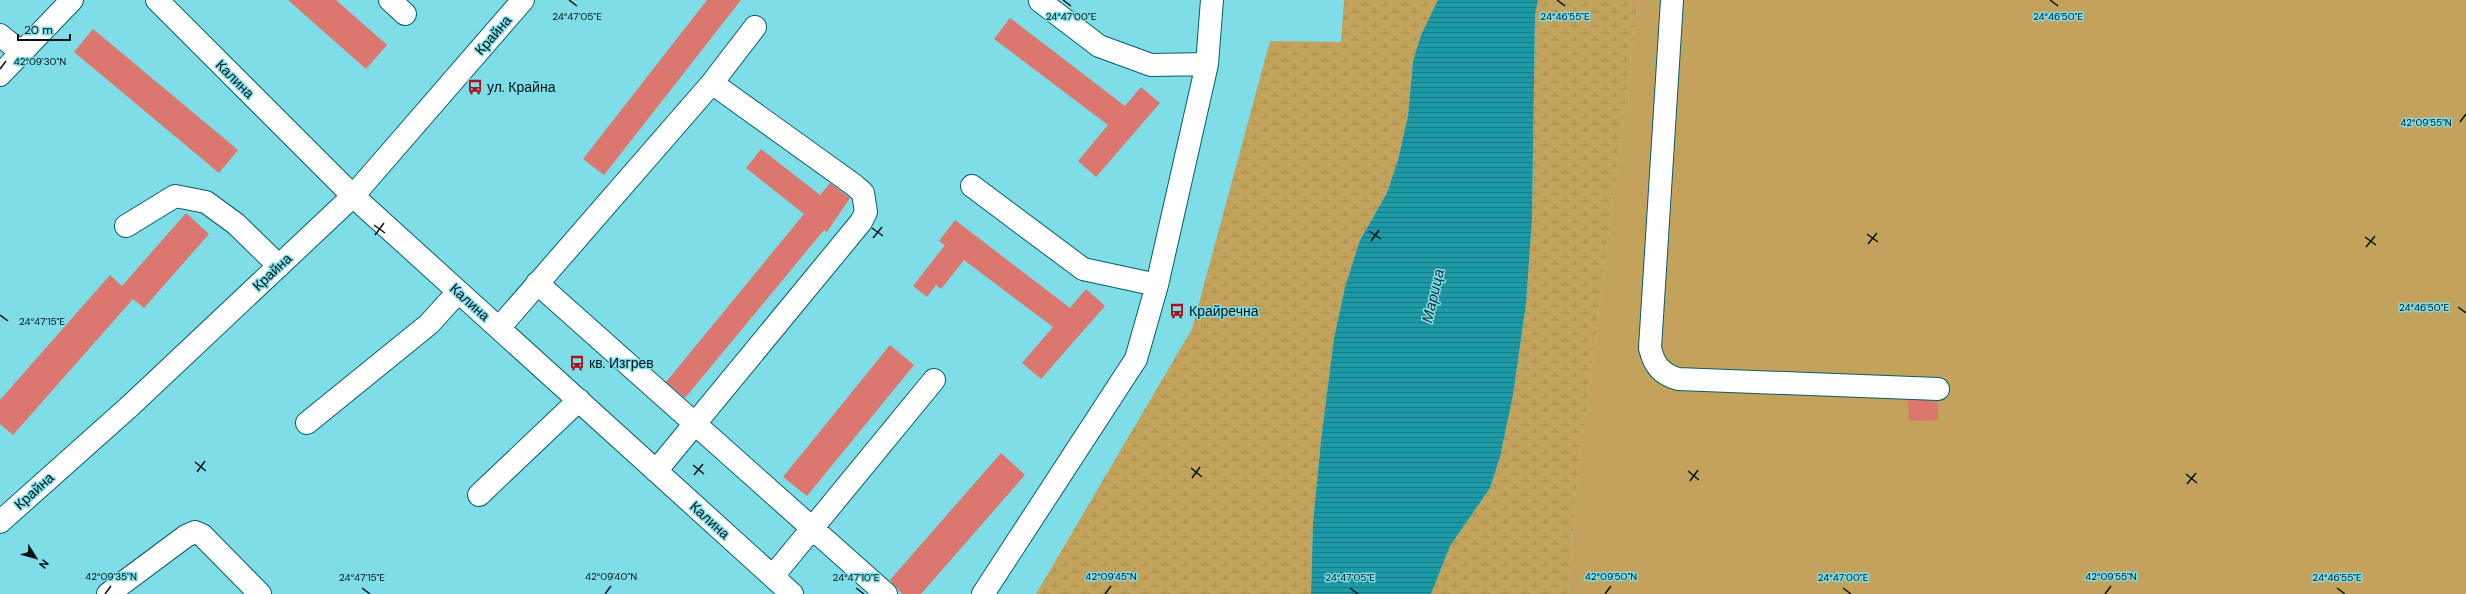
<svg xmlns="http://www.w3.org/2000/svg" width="2466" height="594" font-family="'DM Sans',sans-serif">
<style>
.grass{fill:#c3a35c}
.wetland{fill:url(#wetland-marsh)}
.water{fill:url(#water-rules)}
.building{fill:#db776e}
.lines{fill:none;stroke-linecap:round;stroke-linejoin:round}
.minor-casing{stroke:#075d65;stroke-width:24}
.minor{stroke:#fff;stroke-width:22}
.ticks{fill:none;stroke:#011316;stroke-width:1.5}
.labels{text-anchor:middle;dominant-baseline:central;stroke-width:3;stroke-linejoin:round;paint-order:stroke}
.street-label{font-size:14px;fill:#011316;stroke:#7fdde8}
.poi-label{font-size:14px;fill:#011316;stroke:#7fdde8;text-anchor:start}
.water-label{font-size:15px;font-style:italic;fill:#173033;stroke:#7fdde8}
.ticks-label{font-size:10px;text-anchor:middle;fill:#011316;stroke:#7fdde8;stroke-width:3;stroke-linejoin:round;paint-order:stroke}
</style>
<defs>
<pattern id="wetland-marsh" width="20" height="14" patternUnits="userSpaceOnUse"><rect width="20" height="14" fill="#c3a35c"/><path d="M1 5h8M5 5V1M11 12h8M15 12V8" fill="none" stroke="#a68b4f"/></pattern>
<pattern id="water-rules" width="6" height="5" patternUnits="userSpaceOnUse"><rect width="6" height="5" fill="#1e9aa7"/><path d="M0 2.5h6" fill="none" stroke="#187c87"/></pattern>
</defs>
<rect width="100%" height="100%" fill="#7fdde8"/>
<path class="grass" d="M1638,0H2466V594H1568L1576,491Z"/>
<path class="wetland" d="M1344,0H1438L1421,35L1413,61L1408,116L1398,160L1387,193L1360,240L1345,287L1334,338L1321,440L1313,523L1311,594H1036L1192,329L1270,41L1341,42Z
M1538,0H1638L1576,491L1568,594H1431L1450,546L1490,488L1500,457L1513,395L1526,304L1532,219L1535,15Z"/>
<path class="water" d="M1438,0H1538L1535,15L1532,219L1526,304L1513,395L1500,457L1490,488L1450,546L1431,594H1311L1313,523L1321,440L1334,338L1345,287L1360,240L1387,193L1398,160L1408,116L1413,61L1421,35Z"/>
<path class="building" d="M288,0H336L387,45L366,69Z
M707,0H741L604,175L583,159Z
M1010,18L1125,106L1141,87L1160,103L1096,177L1078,161L1108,125L994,39Z
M93,29L238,150L219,173L74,52Z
M761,149L820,195L830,183L850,198L827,232L824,230L685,398L666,382L804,214L746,168Z
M186,213L209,234L144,308L133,299L13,435L0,424V400L110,275L122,286Z
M955,220L1070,308L1086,289L1105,306L1041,379L1022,363L1053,327L964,260L941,289L936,285L927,297L913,286L945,245L939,241Z
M890,345L914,365L807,496L783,477Z
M1908,400L1938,401V420L1909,421Z
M1001,453L1025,475L921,594H902L890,580Z"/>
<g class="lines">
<g class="minor-casing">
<path id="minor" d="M157,0L353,196L792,594
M390,0L405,14
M1672,0L1650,348C1654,365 1661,374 1678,379L1938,389
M1040,1L1099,46L1151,65L1207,64
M0,35L21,52
M0,75L72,0
M972,186L1083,269L1157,285
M126,226L175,196L206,202L236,224L279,266
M537,283L886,594
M499,328L712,83L755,27
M307,423L429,324L458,292
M656,471L861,222L866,212L863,193L854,185L712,83
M479,495L579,400
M0,522L130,406L353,196L523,0
M773,576L934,380
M108,594L186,536L195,532L202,535L260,594
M983,594L1136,359L1157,285L1207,64L1212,0"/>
</g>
<use href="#minor" class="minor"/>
</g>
<path class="ticks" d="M569,0L577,6M1063,0L1071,6M1557,0L1565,6M2050,0L2058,6M0,69L6,61M2460,122L2466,114M374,225L385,233M872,228L883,236M1369,231L1381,239M1867,234L1878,242M375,235L384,223M2365,237L2376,245M873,238L882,227M1371,241L1379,230M1868,244L1877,233M2366,247L2375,236M2458,307L2466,313M0,315L8,321M195,462L206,471M693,465L704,474M1191,468L1202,477M1688,471L1699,480M197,472L205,461M2186,474L2197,483M694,475L703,464M1192,478L1200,467M1690,481L1698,470M2187,484L2196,473M362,588L370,594M856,588L864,594M1350,588L1358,594M1843,588L1851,594M2337,588L2345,594M105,594L111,586M605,594L611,586M1105,594L1111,586M1605,594L1611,586M2105,594L2111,586"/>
<defs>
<g id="bus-bare" transform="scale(1.2)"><path d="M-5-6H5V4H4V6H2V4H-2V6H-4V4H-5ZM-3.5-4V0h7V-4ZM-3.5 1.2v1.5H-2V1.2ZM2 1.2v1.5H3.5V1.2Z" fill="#a8131c" stroke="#7fdde8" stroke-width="2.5" paint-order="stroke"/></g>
</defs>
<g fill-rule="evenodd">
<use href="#bus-bare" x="475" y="87"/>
<use href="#bus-bare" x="1177" y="311"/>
<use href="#bus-bare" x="577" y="363"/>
</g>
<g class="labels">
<g class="street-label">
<text transform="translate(493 35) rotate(-49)">Крайна</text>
<text transform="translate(235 79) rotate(45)">Калина</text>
<text transform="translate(272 272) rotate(-43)">Крайна</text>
<text transform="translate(470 302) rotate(42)">Калина</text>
<text transform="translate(34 491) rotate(-42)">Крайна</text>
<text transform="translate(710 520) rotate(42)">Калина</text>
</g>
<g class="poi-label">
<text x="487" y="87">ул. Крайна</text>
<text x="1189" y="311">Крайречна</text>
<text x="589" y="363">кв. Изгрев</text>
</g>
<g class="water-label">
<text transform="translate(1433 296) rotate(-77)">Марица</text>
</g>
</g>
<g class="ticks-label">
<text x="1071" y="20">24°47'00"E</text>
<text x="1565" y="20">24°46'55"E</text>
<text x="577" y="20">24°47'05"E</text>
<text x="2058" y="20">24°46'50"E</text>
<text x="40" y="65">42°09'30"N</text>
<text x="2426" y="126">42°09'55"N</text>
<text x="2424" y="311">24°46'50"E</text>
<text x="42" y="325">24°47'15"E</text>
<text x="111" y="580">42°09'35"N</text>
<text x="611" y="580">42°09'40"N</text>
<text x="1111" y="580">42°09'45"N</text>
<text x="1611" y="580">42°09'50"N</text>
<text x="2111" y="580">42°09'55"N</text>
<text x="362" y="581">24°47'15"E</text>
<text x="856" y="581">24°47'10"E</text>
<text x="1350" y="581">24°47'05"E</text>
<text x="1843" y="581">24°47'00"E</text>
<text x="2337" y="581">24°46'55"E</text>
</g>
<g transform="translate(36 558) rotate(127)" stroke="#7fdde8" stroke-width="3" paint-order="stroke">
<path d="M0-3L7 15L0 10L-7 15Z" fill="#011316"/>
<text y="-6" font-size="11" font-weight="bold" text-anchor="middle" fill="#011316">N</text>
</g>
<path d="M18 34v6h52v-6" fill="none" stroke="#011316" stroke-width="2"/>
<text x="24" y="34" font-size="12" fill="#011316" stroke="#7fdde8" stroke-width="3" paint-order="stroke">20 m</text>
</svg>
